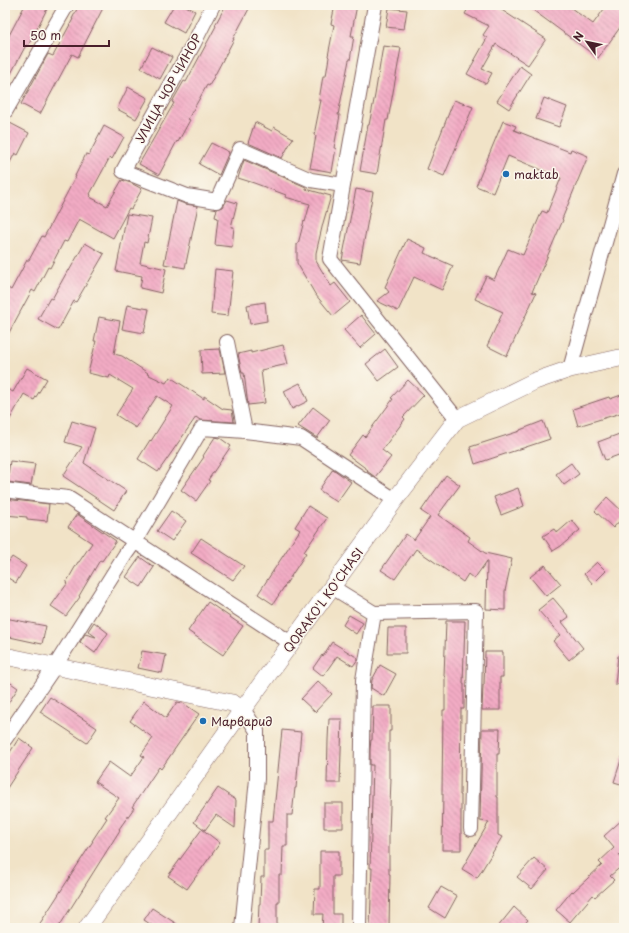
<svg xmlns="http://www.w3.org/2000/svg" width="629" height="933" font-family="'Playpen Sans',sans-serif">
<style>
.building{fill:url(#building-back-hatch)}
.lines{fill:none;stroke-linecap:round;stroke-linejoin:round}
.minor-casing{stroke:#846462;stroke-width:16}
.tertiary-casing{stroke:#846462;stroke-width:18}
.minor{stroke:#fff;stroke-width:14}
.tertiary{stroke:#fff;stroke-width:17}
.poi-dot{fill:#1f6fb2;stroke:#fbf7ec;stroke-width:1.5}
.labels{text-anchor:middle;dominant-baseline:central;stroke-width:3;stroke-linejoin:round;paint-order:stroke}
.street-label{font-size:12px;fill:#4a1f2b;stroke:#fbf7ec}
.poi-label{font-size:12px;fill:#4a1f2b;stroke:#fbf7ec;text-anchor:start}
</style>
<defs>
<pattern id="building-back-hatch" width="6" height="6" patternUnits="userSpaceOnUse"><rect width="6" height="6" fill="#f3acc5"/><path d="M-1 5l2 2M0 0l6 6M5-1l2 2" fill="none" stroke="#c78ba0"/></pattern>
</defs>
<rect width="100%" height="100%" fill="#fbf7ec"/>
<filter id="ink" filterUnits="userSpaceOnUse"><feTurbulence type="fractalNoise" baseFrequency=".025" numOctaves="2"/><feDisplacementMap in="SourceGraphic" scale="8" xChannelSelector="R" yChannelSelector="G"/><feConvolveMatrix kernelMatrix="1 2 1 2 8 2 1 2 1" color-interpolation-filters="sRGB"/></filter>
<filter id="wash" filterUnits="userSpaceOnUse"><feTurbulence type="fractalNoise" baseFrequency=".012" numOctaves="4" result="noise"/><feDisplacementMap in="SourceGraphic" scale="16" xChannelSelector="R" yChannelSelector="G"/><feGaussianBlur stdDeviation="0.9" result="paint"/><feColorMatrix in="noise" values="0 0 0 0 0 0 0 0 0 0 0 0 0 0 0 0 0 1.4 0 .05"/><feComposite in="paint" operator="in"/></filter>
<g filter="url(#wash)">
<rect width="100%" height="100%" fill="#f1e3c7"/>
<g id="blocks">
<path class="building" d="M25,5H49L28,46L26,45L5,85V43Z
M79,5H98L103,8L78,57L72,54L40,114L21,104L48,54L53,56L73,19H72Z
M174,5H184L195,11L184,33L164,22Z
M226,5H251L233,39H234L209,86L207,85L188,119L190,120L178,142L177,141L159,175L139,164L174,103L172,102L184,81L186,82L216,26L215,25Z
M335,5H357L351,36H354L350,60H349L338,115H340L334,148H336L332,172L310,168L316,136L314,135L321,100H319L323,76H326L329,57L328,56L334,25L331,24Z
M470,5H494L546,39L528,65L496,44L482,69L492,73L486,84L467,74L487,38L483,35L489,26L465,14Z
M526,5H567L593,24L607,5H624V22L598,58Z
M389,8L407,10L404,29L386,27Z
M383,46L401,48L388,120H386L377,174L360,171L368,125H369L375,95Z
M152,47L172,57L160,79L141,68Z
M520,66L531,74L509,109L497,101Z
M128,87L148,98L136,119L117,109Z
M544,98L567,107L559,127L536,119Z
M454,100L473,107L444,176L427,169Z
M503,121L516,126L514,130L570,152L571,149L588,156L562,219L563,220L532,292L536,293L507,356L487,346L503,312L475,299L486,276L494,280L508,249L523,255L542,211L547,213L561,178L508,156L493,193L476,186Z
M255,122L272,131L274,127L293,138L282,158L248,143Z
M10,123L29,133L18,155L15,153L5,172V132Z
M104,126L124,137L112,159L110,157L90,194L91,195L90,197L107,206L122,180L131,183L142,189L131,209L129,208L113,238L79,219L67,242L64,241L50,268L48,267L35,292L32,290L5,340V294L8,288L11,290L27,260H29L42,236L44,237L76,176H75L86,154L89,155Z
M211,143L229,152L219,175L199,164Z
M244,160L306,187V189L331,196L323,223L316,253V261L331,286L335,283L350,302L333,316L315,294L297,263V244H298L304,221L305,222L310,204L285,197L286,195L254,183L238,178Z
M356,189L373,192L360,263L342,260Z
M227,200L237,203L231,227H234L232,247L215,245L218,218L215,217L217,209L223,207Z
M177,201L185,204L198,206L185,268L164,264Z
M127,214L152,218L147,243L144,242L140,263L166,269L161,293L140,288L142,276L116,271Z
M407,239L426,248L424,253L453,266L442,290L414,277L398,311L377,301L389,292L385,287Z
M85,243L104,254L76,302L74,301L58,330L38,319L50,298L52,299L68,270L69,271Z
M215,269L233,271L228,316L211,314Z
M265,302L267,321L250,324L247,305Z
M127,305L149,309L144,333L122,329Z
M361,315L376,334L360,348L344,330Z
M99,317L120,321L114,354L122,356L148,373L147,374L166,383L170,377L204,399V396L223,409L232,410L234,422L200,420L196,417L158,472L138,459L150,440L151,441L173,406L157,396L136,428L116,415L133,389L110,375L109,378L88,373L96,341H94Z
M283,345L288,364L261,370L265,403L248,405L244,373H242L238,354L251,351V353Z
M220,349L225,373L202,374L201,350Z
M385,349L398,367L379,381L366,364Z
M27,368L47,379L34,400L24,394L5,428V388L13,392Z
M408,380L424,395L403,417L405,419L382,450L391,457L375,477L367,471L368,470L348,455L363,435L365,437L393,399L391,398Z
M300,383L308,401L292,409L284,391Z
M624,394V412L578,426L573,409L609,397L610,399Z
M313,407L330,420L317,438L298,426Z
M72,421L95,428L84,463L126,491L114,510L63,476L82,447L65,442Z
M543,421L550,439L475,464L470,447L520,431V430Z
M622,433L624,440V453L605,460L598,442Z
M215,437L220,438L231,446L208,480L210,481L196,501L181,490L204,457L203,456Z
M10,461L35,464L31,485L7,482Z
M571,463L579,474L564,485L556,474Z
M333,469L351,482L337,502L319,490Z
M446,475L460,485L438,515L470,537L468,541L485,553L512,559L505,591V610L486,609L487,561L474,579L468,574L463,582L416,549L395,579L381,570L406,534L414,540L430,517L421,511Z
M518,488L524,506L501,515L494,497Z
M607,497L624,513V516L613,528L595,511Z
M5,499L49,504L47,521L27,519V517L5,515Z
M308,506L327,518L304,552L306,553L273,604L258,594L300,530L295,527Z
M171,511L186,521L172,541L157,531Z
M77,514L116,541L102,561L100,560L79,596L80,597L66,616L51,606L67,584L66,583L78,562H79L92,543L68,527Z
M572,520L580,530L561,546L553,551L543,536L554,529L557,533Z
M201,538L244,566L233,580L191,553Z
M12,557L26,566L16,583L5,576V567Z
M140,557L154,567L141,587L126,577Z
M597,562L606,571L593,584L584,574Z
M545,565L561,584L546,596L530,577Z
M553,598L569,617L562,622L583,648L569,660L553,641L560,635L538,610Z
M208,602L243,626L223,655L188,631Z
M349,615L363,623L356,634L343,625Z
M5,618L46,626L42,644L5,636Z
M446,621H465L463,684H464V709H461L460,795H461V850H442L443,794H442L443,710H445V677L444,676Z
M94,622L108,633L95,653L80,642L85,634L96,637L88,631Z
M388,628H406V653H387Z
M332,642L358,658V659L353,666L337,656L323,676L313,668L322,655L323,656Z
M142,651L166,655L162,673L138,668Z
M485,652H503V677H500V710H482L483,685H484Z
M618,656H624V684H615Z
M380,665L396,674L384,696L371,688L372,680Z
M5,679L18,688L5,708Z
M318,681L332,694L315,712L301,699Z
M50,697L97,728L87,743L40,712Z
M144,701L166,718L177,702L183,703L199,714L161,769L159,767L132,807L134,808L119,829L120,830L62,922L58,928H37L93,841H92L107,818L105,817L119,798L95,782L109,762L130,777L144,757L141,755L153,738L130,721Z
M373,706H391V731H389V778H391L389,835V874H390L389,928H370L372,868H370L373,765H370V749L371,740H372Z
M329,719H342L340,783H327L328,740Z
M482,729H500L499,754H497V797H498V835L502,837L477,878L462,869L489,822L480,821Z
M282,730L301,732L296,788H295L292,815H287V846H283L282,875H279V902H277V928H258L259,904H260L261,877H264V850H268V821H273Z
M19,738L33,748L5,791V760Z
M622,757H624V785L614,782Z
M218,788L236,800L235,828L216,815L205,830L194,822Z
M324,803H343V828H324Z
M624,818V859L620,854L619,855L624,861V864L610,876L614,880L595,897L593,895L570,922L556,910L572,891L573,892L602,865L599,862L614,848L604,836Z
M202,829L220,843L187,889L168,876Z
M320,851H339V876H333V914H341V928H322L323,914H314L315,889H320Z
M534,858L548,870L532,889L517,877Z
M441,887L457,896L445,918L429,908Z
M514,907L528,920L521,928H497Z
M152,908L183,928H156L144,920Z"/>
</g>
</g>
<g filter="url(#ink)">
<use href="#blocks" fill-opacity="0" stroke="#846462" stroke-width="1"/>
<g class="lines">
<g class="minor-casing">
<path id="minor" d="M213,5L194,43L123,171L187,196L217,201L240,149L311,180L343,185
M375,5L330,259L457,419
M5,112L67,5
M227,342L245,431
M570,369L624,174
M5,490L41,495L68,498L291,643
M332,587L374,613L363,680L359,928
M374,613L476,611L471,829
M5,739L55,666L125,555L135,541L202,428L245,431L301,438L395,500
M242,928L257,779V731L243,709"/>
</g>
<g class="tertiary-casing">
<path id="tertiary" d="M5,656L232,703L243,709
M87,928L243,709L398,496L457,419L535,381L570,369L624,357"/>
</g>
<use href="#minor" class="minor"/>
<use href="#tertiary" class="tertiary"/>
</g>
</g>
<g class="poi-dot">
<circle cx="506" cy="174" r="4"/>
<circle cx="203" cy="721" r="4"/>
</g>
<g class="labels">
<g class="street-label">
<text transform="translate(168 88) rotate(-61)">УЛИЦА ЧОР ЧИНОР</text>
<text transform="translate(323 600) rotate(-54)">QORAKO'L KO'CHASI</text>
</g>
<g class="poi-label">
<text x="514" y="174">maktab</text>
<text x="211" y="721">Марварид</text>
</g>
</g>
<rect width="629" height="933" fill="none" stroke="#fbf7ec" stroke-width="20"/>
<g transform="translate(587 42) rotate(303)" stroke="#fbf7ec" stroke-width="3" paint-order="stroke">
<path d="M0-3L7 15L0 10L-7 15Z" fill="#4a1f2b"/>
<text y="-6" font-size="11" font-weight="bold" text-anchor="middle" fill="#4a1f2b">N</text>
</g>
<path d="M24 40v6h85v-6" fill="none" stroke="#4a1f2b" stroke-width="2"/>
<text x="30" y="40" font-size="12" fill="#4a1f2b" stroke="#fbf7ec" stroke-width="3" paint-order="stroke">50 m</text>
</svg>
